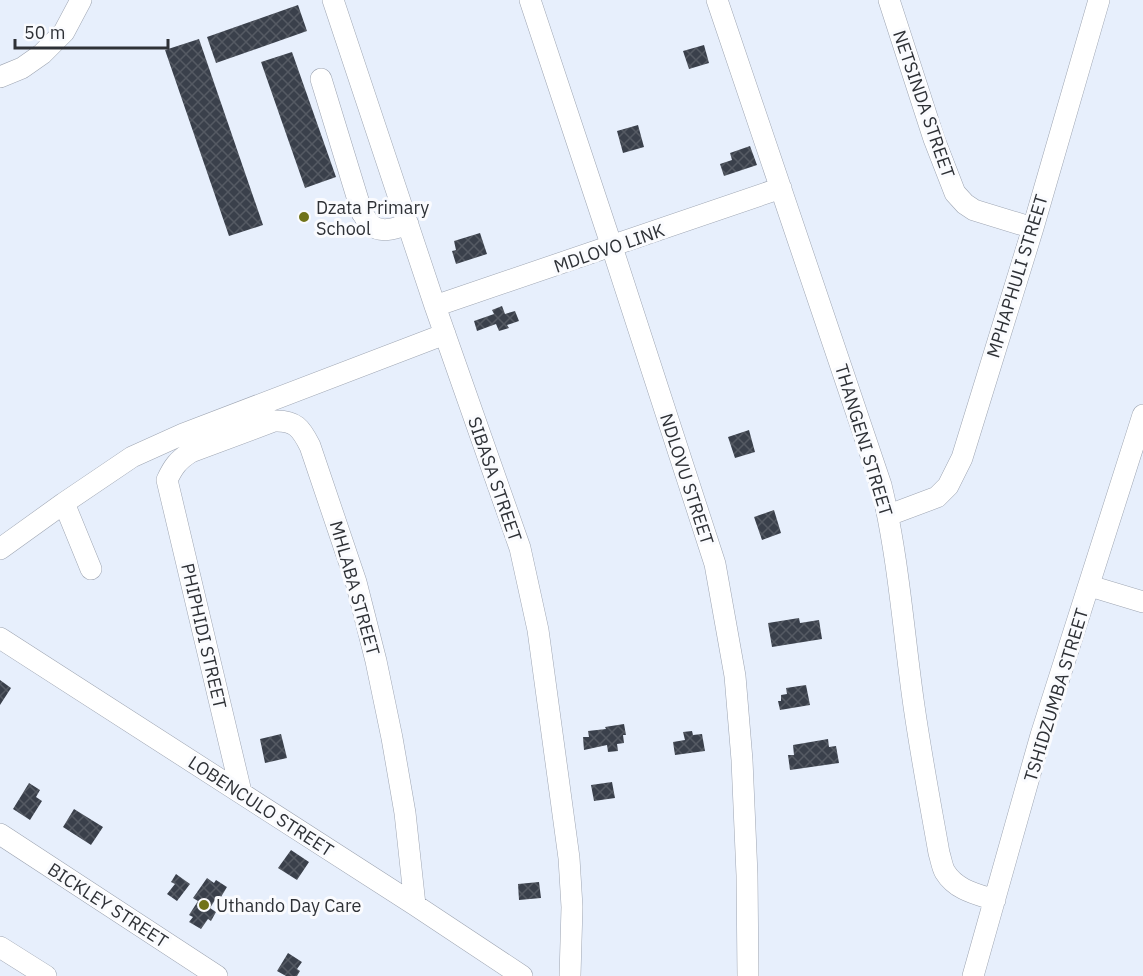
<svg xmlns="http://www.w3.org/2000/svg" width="1143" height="976" font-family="'IBM Plex Sans',sans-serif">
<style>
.building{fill:url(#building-cross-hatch)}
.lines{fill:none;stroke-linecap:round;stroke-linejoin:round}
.minor-casing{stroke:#9ea5b2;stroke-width:22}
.minor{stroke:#fff;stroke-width:21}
.poi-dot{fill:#707319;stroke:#fafbfe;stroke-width:2}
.labels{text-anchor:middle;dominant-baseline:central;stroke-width:6;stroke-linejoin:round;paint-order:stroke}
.street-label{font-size:18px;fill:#2e3136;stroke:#fafbfe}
.poi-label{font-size:18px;fill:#2e3136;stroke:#fafbfe;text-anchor:start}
</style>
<defs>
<pattern id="building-cross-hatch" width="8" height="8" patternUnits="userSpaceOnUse" patternTransform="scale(1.5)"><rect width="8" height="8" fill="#3a404b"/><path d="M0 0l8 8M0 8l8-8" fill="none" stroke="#555a63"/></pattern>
</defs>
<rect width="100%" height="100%" fill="#e7effc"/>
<path class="building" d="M298,5L307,31L216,63L207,37Z
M199,39L263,225L229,236L165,50Z
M704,45L709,63L689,69L683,51Z
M292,52L336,177L305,188L261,62Z
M638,125L644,147L623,153L617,131Z
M750,146L757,165L724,176L720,164L732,160L730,153Z
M480,233L487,254L456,264L452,251L456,250L454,241Z
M502,306L505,314L515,311L519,321L507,325L509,328L499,331L496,324L477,331L474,321L494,314L492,310Z
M749,430L755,452L735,458L728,437Z
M774,510L781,533L762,540L754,517Z
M799,618L800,623L819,620L822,639L772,647L768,623Z
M0,680L11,688L0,705Z
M806,685L810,705L780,710L778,701H781V695L787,694L786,688Z
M624,724L626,735H623L624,743L617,744L618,751L608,752L607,745L584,750L583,737H589L588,731L606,729L605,727Z
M692,731L693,735L702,734L705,751L675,755L673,742L685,740L683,732Z
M281,734L287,758L265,763L260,739Z
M828,739L829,747L836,746L839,763L790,770L788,755H794L793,745Z
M612,782L615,798L594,801L591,785Z
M29,783L40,790L36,797L42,801L30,820L13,809Z
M74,809L103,827L91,845L63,827Z
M291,850L309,862L297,880L278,868Z
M176,874L190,884L177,901L167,894L175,884L171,882Z
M207,878L214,883L216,880L227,887L218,902L215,900L210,908L216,912L211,921L208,919L201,929L189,922L193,917L189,915L198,901L193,898Z
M539,882L541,898L519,900L518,884Z
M288,953L302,962L297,969L300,971L297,976H286L277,971Z"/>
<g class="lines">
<g class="minor-casing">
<path id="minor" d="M333,0L435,306L520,548L538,630L569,858L572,907L570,976
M530,0L612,247L715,564L735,676L742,760L747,875L748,976
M717,0L881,485C898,555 903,627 913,699C920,750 930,802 939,853C941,859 942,867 945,872C956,890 976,894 995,900
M889,0L934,139L955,193L965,204L974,210L1033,228
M0,77L22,68L42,54L64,32L81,0
M321,79L362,213C365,216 367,222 371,225C382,234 396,228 408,224
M435,306L781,188
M64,503L91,569
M889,515L937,497L948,486L962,458L1033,228L1099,0
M0,549L64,503L132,457L183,434L445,334
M1090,586L1143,602
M0,638L415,905L522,976
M241,792L167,480C173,467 178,460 191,452L274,421C295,420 301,428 310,446L356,582L376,661L392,738L405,813L415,905
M0,834L217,976
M0,947L46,976
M973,976L1041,735L1143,415"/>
</g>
<use href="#minor" class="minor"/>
</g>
<g class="poi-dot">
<circle cx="304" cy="217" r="6"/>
<circle cx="204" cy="905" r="6"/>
</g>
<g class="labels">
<g class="street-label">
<text transform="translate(924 104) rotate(71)">NETSINDA STREET</text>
<text transform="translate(609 248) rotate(-19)">MDLOVO LINK</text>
<text transform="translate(1017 276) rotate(-73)">MPHAPHULI STREET</text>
<text transform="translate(864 440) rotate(73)">THANGENI STREET</text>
<text transform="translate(495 479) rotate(71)">SIBASA STREET</text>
<text transform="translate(687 479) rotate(72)">NDLOVU STREET</text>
<text transform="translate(355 588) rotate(74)">MHLABA STREET</text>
<text transform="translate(204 636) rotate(77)">PHIPHIDI STREET</text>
<text transform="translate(1056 695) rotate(-73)">TSHIDZUMBA STREET</text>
<text transform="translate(261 806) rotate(33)">LOBENCULO STREET</text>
<text transform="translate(108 905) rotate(33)">BICKLEY STREET</text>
</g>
<g class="poi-label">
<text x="316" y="207">Dzata Primary<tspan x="316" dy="21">School</tspan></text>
<text x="216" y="905">Uthando Day Care</text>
</g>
</g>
<path d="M15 39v9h153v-9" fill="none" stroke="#2e3136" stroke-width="3"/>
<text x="24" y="39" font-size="18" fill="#2e3136" stroke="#fafbfe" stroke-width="4.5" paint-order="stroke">50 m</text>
</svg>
